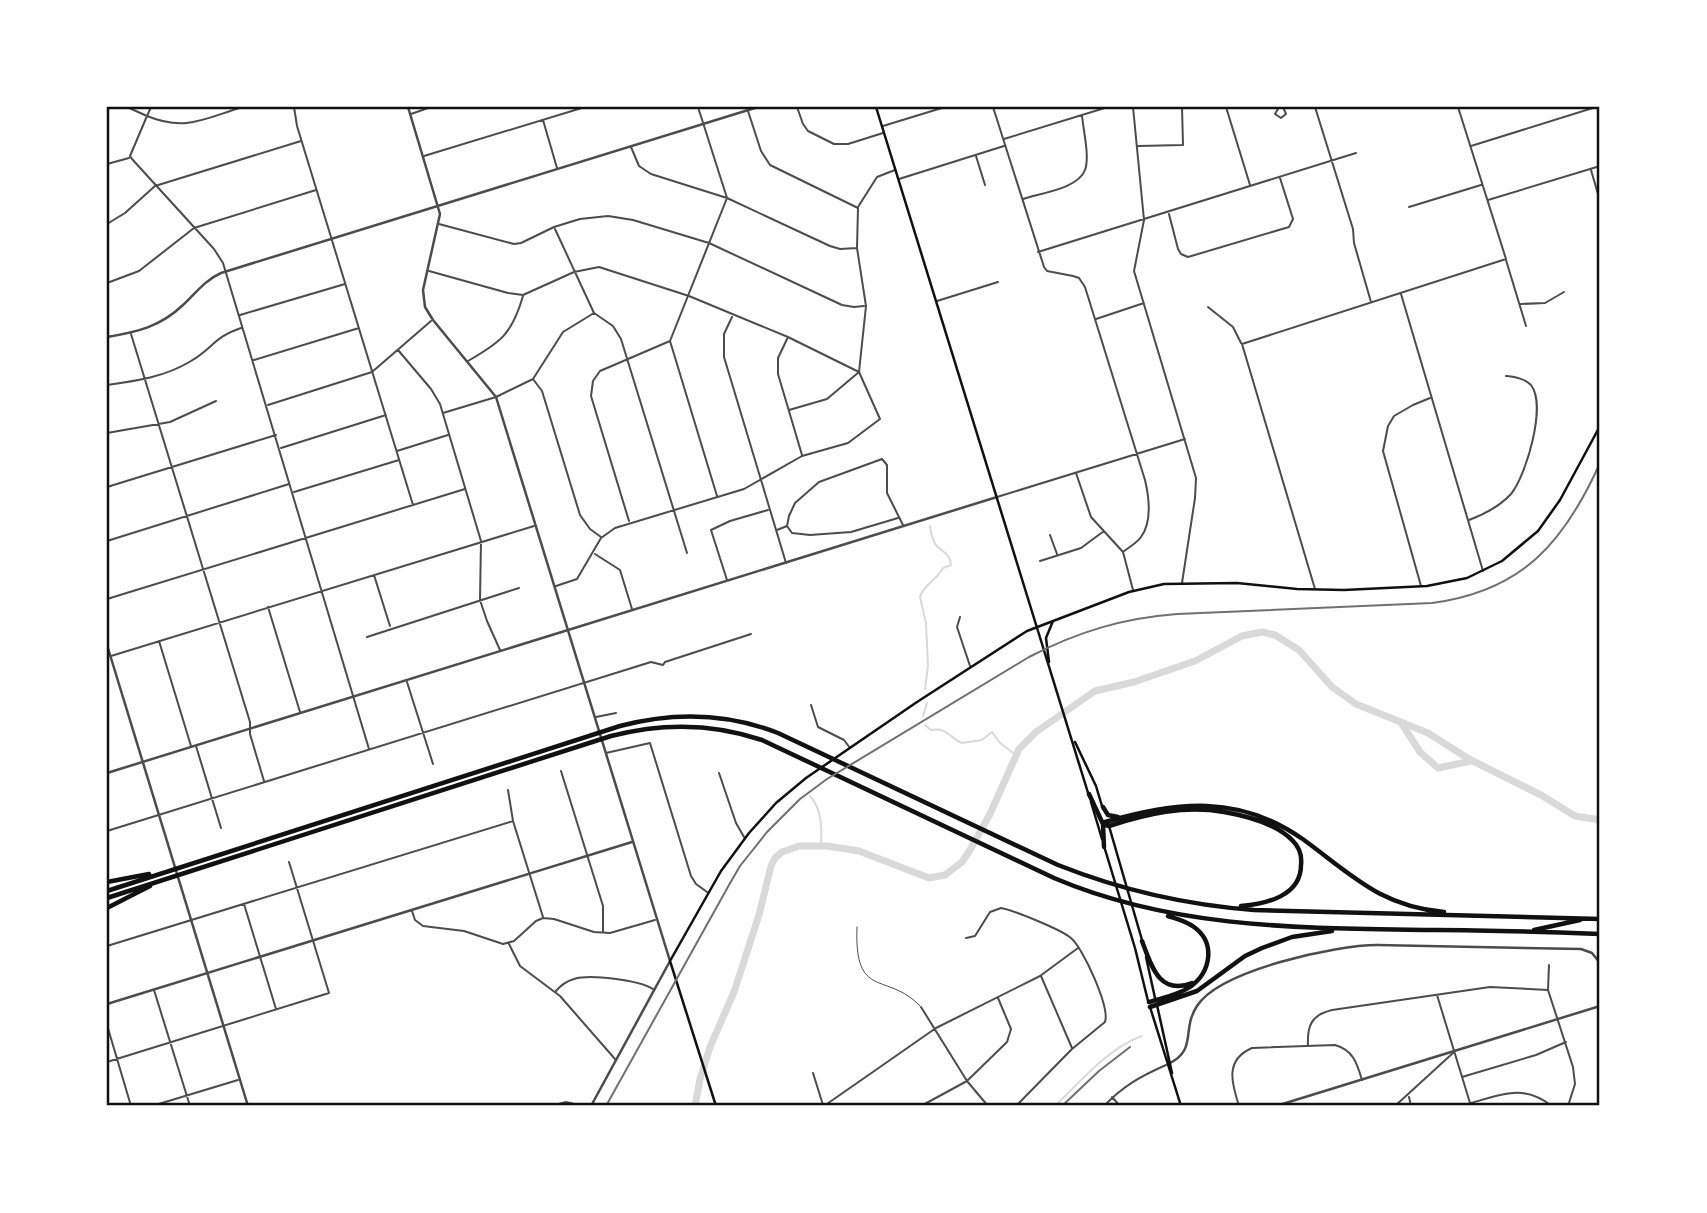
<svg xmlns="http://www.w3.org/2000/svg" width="1707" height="1213" font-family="'Asap Condensed',sans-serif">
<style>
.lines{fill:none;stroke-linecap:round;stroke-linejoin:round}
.stream{stroke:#d9d9d9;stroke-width:2}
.river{stroke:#d9d9d9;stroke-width:7}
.service{stroke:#4c4c4c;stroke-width:1}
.minor{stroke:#4c4c4c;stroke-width:2}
.tertiary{stroke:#4c4c4c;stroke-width:2.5}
.secondary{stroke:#111;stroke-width:2.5}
.motorway{stroke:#111;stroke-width:4.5}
.rail{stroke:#707070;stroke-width:2}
.neatline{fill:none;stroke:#111;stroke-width:2.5}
</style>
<rect width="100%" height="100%" fill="#fff"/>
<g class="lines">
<path class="stream" d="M925,689L928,666L926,623L920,597C924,584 937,580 943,568L951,565C950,553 943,553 936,545C932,540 931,533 930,526
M923,716L927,703
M925,725L931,730C947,727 950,738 962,743L982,740L992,732L1000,743L1016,755
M810,796C822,809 822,829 821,846
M1055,1106C1080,1082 1108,1048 1142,1036"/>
<path class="river" d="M1402,724L1420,752L1438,768L1471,761
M695,1106L700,1079L710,1047L734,992L759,915L771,866L775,858L782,852L799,846H827L859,851L929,878L945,875L962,862L970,850L990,814L1019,749L1036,732L1095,691L1134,682L1195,661L1242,636L1262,632L1275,635L1299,650L1332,687L1356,704L1428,733L1469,759L1541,795L1575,816L1600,820"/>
<path class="service" d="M857,927C854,1001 887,971 920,1006"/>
<path class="minor" d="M127,107L147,116L130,156L132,159L214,249L223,263L369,749
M151,107L147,116C186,132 205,118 243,107
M294,107L297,126L413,505
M797,107L803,124L808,131L834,144H848L883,133
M993,107L1044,267L1047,271L1073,276L1079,278L1085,287L1145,480C1149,497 1152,522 1141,537C1137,543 1129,547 1123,552
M1133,107L1144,220L1134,271L1196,478L1195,498L1182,583
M1226,107L1250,185
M1279,107L1275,114L1281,118L1286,114L1283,107
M1315,107L1353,229L1354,243L1371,302
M411,114L431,107
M543,120L557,168
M883,126L945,107
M1004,139L1108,107
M1138,146L1183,145L1182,107
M1471,146L1596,107
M631,147L639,166L651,174L727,198L830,246L840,249L857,248
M424,156L585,107
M976,156L985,185
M107,164L129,158
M1591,170L1600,201
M899,179L1004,146
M1023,199C1040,193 1078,189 1085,170C1090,157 1083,129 1082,115
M1488,200L1600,166
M858,207L877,177L895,170
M1409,207L1481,185
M1169,214L1178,249L1181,254L1188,257L1289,227L1293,219L1280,178
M107,224L125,213L155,186L301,141
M439,224L514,244L521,243L554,227L580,219L608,216L633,220L709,243L842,305L854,307L864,306
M555,229L594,313L613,326L621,339L687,553
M1038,252L1356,153
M1506,260L1526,326
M429,271L508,293L523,295L574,272L599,267L689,296L788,337L859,372L827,399L789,410
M107,283L139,271L194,228L316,190
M1401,294L1483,571
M937,301L998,282
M1521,304L1545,303L1564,292
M1208,307L1233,327L1241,343
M240,315L345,284
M732,317L724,334V357L786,563
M1096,319L1144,303
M131,334L250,722V734L264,781
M788,337L778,358V374L802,455
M670,341L717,496
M398,350L431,389L440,404L481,541L480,600L487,621L500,650
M254,360L359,328
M468,361C501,342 512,334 523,296
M533,379L542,391L580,515L590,529L601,537
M107,385C136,381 165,377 191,361C213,348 214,337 241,328
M268,405L372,372L431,321
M443,413L496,397L533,379L563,332L594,313
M107,433L170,422L216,401
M281,448L386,415
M397,451L448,435
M1076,473L1091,517L1123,552L1133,590
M107,487L276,435
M294,492L399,460
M997,497L1185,439
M1469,520C1485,514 1499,507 1511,494C1526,476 1547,405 1531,385C1524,378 1514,377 1506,376
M629,521L591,396L593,381L600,371L670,341L727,198L698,107
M787,526L789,516L795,503L819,482L882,459L887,465V493L903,525
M777,530L787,526L792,533L810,535L851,532L898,518
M1050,535L1057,554
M107,541L289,484
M595,554L620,570L632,609
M1040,561L1081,548L1104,531
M374,575L390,626
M727,580L711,530L730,521L768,510
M556,586L577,579L601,538L615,528L744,489L802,456L848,443L880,419L859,372L866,306L857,248L858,208L770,165L761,151L748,111
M1421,586L1383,451L1388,426L1394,416L1413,405L1430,398
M1315,589L1242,344L1506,259L1458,107
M107,599L465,489
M268,607L300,712
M960,617L957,627L970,666
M367,637L519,588
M159,641L191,746
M111,656L534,526
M407,682L433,764
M811,705L818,727L844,740L850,748
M596,717L616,713
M196,746L221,828
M606,753L650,743L691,876L696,884L707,892
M561,771L603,906V931
M719,773L736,823L744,837
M508,790L513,821L543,917
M107,831L651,662L663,665L665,662L751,634
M244,904L276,1009
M412,911L415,920L423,926L464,931L503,944L514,941L536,921L543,918L554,919L594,932L610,933L655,920
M966,938L975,936L990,912L1001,908C1013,910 1062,930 1071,938C1083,948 1110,1007 1105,1022L1072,1049L1016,1106
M509,944L520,966L560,996L615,1059
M107,946L513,821
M1549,965L1548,990L1573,1067L1575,1084L1568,1106
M1041,976L1072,1048
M154,990L190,1106
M556,991C561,985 567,981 574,979C590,974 639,980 653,989
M1437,995L1470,1103
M921,1007L967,1081L988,1106
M107,1025L131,1106
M1308,1046C1307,1026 1311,1015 1332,1010L1490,987L1548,990
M107,1062L329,993L289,862
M813,1073L823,1105
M1462,1077L1536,1055L1566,1042
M1112,1097L1120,1106
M1409,1097L1411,1106
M1471,1103C1503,1094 1523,1084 1552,1106
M152,1106L238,1080
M551,1106L566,1102L583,1106
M824,1106L936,1028L1040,976L1078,948
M921,1106L967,1081L1007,1042L1011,1029L998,998
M1104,1106C1123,1086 1141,1076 1166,1065
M1239,1106C1232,1084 1224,1060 1252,1048L1335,1045C1353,1050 1357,1063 1362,1080
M1395,1106L1453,1053"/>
<path class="tertiary" d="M408,107L440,214L423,290L425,307L433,320L496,397L670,961L591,1106
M107,337C137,332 160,327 183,305C195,294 205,280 221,273L758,107
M107,645L248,1106
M107,773L997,497
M107,1004L632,842
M1168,1064C1198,1050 1181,1030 1197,1006C1220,970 1336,945 1377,945L1581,949L1592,953L1600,963
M1276,1106L1600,1006"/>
<path class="secondary" d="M876,107L1089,796
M1049,662L1046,638L1053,621
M1075,742L1096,786L1102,806
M1091,802L1102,839
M1109,826L1142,940
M1104,846L1135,948L1148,1001
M1146,957L1155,998
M1157,1005L1172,1073
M1150,1007L1181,1106
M716,1106L670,961L721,871L749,833L776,803L806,778L917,702L1027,631L1129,592L1164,584L1237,583L1297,589L1344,590L1427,586L1467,578L1502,561L1538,531L1560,500L1600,426"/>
<path class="motorway" d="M1089,794L1103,824L1104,847
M1103,807L1108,815L1118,817
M1103,824L1105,822C1177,802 1238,793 1304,840C1352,875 1380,906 1444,912
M1103,824L1109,826C1147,814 1184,805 1224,812C1247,816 1277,824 1293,841C1299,847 1302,856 1301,865C1301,896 1266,904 1241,906
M107,882L149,874
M107,891L620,726C673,712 727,713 778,733L1058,865C1121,890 1186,905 1254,910L1600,919
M107,898L611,736C661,723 712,723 762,740L1054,878C1176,930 1305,928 1436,930C1490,930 1545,932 1600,934
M107,908L150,886
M1534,930L1580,920
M1142,941C1151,965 1159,996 1192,983
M1149,1002C1162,998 1178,995 1190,987C1211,972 1216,943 1194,927C1186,921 1177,919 1168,916
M1150,1007L1197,991L1245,956L1262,948L1292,937L1332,931"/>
<path class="rail" d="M606,1106L729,885L740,866L767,832L800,799L827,779L1029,657C1077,632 1123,618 1177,614L1432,603C1522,591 1564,543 1600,463
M1062,1106L1099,1071L1130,1047"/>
</g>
<rect width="1707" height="1213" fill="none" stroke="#ffffff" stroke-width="217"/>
<rect x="108" y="108" width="1490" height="996" class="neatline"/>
</svg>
